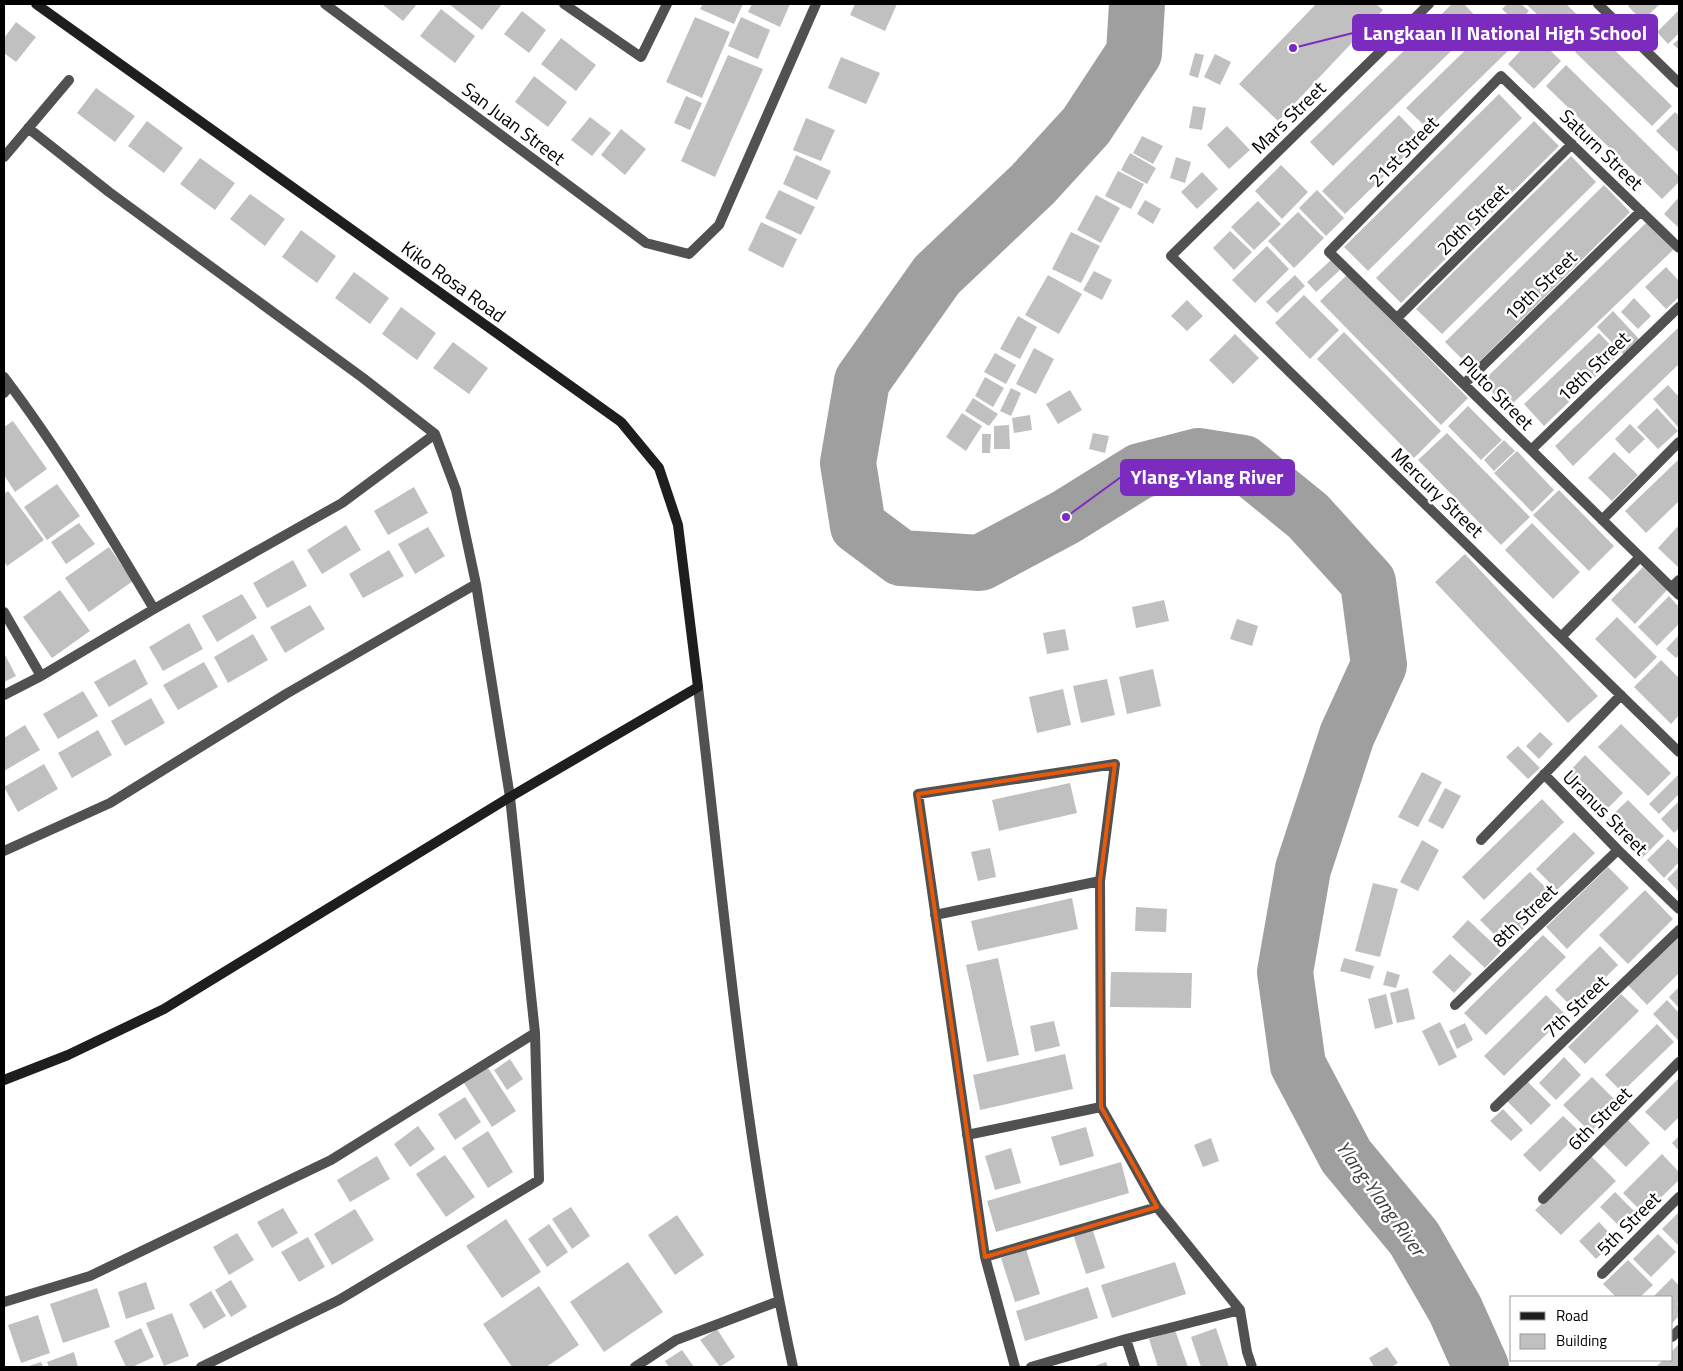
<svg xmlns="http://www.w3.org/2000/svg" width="1683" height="1371" font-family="'Titillium Web',sans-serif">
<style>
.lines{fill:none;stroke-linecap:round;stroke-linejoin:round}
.river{stroke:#9f9f9f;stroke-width:56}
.building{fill:#c0c0c0}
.street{stroke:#515151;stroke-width:10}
.secondary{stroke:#1e1e1e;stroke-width:10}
.marked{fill:none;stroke:#e8590c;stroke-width:4;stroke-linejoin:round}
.labels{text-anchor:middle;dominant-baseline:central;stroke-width:5;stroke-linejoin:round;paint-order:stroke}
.street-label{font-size:19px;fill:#000;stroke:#fff}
.water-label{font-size:20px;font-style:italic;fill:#404040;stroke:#fff}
.leader{fill:none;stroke:#7b2cbf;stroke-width:2}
.callout-dot{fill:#7b2cbf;stroke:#fff;stroke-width:2}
.callout{fill:#7b2cbf;stroke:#7b2cbf;stroke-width:2}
.callout-label{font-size:20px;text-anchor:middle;font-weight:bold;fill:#fff}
</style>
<rect width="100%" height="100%" fill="#fff"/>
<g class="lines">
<path class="river" d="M1137,4L1134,53L1086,126L1033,184L937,275L862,381L848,463L858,526L901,558L980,563L1066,517L1140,471L1198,456L1243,463L1308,516L1368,582L1379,665L1347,735L1303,869L1285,972L1298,1065L1346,1156L1414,1238L1455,1309L1481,1367"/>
</g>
<path class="building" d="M382,4H417L403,21Z
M449,4H502L482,30Z
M703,4H743L734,24L700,9Z
M752,4H790L780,27L748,12Z
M855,4H897L885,31L850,15Z
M1316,4H1376L1383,10L1278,121L1239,84Z
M1452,4H1464L1481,22L1333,166L1310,142Z
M1507,4H1521L1529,11L1517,24L1502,9Z
M1526,4H1566L1592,29L1573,48Z
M1630,4H1660L1642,21L1628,6Z
M441,9L475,36L455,63L420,36Z
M522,11L546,30L529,53L504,34Z
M1678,11L1679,33L1668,44L1657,32Z
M695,17L730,32L702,98L666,82Z
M741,17L770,30L758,59L728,46Z
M16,22L36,37L16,62L4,53V38Z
M1490,26L1511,48L1428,129L1406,108Z
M1595,31L1672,106L1652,126L1575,52Z
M1535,35L1561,61L1534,89L1508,64Z
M561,38L596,65L576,91L541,64Z
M1679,39V50L1673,44Z
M1195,53L1204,55L1198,78L1189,75Z
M1215,54L1231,62L1220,85L1204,77Z
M728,55L763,69L715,177L681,161Z
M841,57L880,73L866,104L828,88Z
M1566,65L1679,176V182L1662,199L1546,86Z
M534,76L567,102L548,127L515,102Z
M96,88L135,116L115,142L77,113Z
M1499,94L1522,118L1368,271L1344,247Z
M686,96L702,103L690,130L674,123Z
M1193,106L1206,108L1202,130L1189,128Z
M1675,112L1679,116V153L1656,131Z
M1399,115L1422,139L1345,214L1322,191Z
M590,117L611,133L592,156L571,140Z
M806,118L835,130L821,161L793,150Z
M147,121L183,148L164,173L128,146Z
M1534,121L1559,146L1401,303L1376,278Z
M1227,126L1250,150L1229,169L1207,145Z
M621,129L646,149L625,175L601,155Z
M1142,136L1163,146L1153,164L1133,153Z
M1130,153L1156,168L1147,184L1121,170Z
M796,155L831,171L817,200L783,184Z
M1571,156L1596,182L1442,334L1416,309Z
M1176,157L1191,162L1185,183L1170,178Z
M200,158L235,183L215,210L180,184Z
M1281,165L1308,192L1282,219L1255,191Z
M1118,171L1144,184L1131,209L1105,196Z
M1202,172L1218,189L1197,209L1181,192Z
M1604,185L1630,212L1472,369L1445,342Z
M779,190L815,207L801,235L765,218Z
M1317,190L1344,218L1326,236L1299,208Z
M250,194L285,219L265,246L230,219Z
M1096,195L1120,208L1101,243L1077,230Z
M1679,197V228L1664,214Z
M1145,200L1161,209L1153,224L1137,214Z
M1258,201L1281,224L1254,250L1231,227Z
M1298,212L1324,238L1294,268L1268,241Z
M761,222L797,239L783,268L748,250Z
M1647,222L1674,249L1508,408L1482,382Z
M301,230L336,256L317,283L282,257Z
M1230,231L1252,252L1234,270L1213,248Z
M1071,232L1100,246L1081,283L1052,269Z
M1267,246L1289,269L1255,303L1232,280Z
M1331,260L1340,270L1316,292L1307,282Z
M1666,267L1679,281V297L1666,309L1645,287Z
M1094,271L1112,280L1102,300L1083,290Z
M354,272L389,298L370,324L335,298Z
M1048,275L1082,294L1059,334L1025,315Z
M1295,275L1305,286L1277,313L1266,302Z
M1347,275L1468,398L1441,425L1320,301Z
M1304,295L1339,330L1310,359L1275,323Z
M1634,298L1651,316L1638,329L1621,312Z
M1187,300L1203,316L1187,331L1171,316Z
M401,307L436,333L417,360L382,334Z
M1613,311L1640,340L1624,355L1597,327Z
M1018,316L1037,327L1020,359L1000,349Z
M1679,327V364L1573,466L1555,446Z
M1344,332L1441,431L1414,458L1317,359Z
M1599,333L1619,354L1544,426L1524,404Z
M1235,334L1259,358L1233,384L1209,360Z
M453,342L488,368L469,394L433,368Z
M1034,348L1054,359L1036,394L1016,384Z
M995,353L1016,365L1006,384L984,372Z
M985,377L1004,388L993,407L975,396Z
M1668,385L1679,397V428L1653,399Z
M1011,388L1021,393L1011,416L1000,411Z
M1070,390L1082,410L1058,424L1046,404Z
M973,398L998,414L989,426L965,411Z
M1468,406L1502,440L1481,460L1448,426Z
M1657,408L1678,431L1658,449L1637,427Z
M962,413L982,426L966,451L946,437Z
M1030,415L1032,430L1014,433L1012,418Z
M13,421L47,469L15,492L4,475V427Z
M1630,424L1645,439L1629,454L1615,439Z
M1009,425L1010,449H994V426Z
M1093,433L1109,436L1105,453L1089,449Z
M1447,433L1530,517L1501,545L1418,460Z
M982,434H991L990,453H982Z
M1504,440L1515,451L1494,471L1484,460Z
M1517,451L1554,490L1532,512L1494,473Z
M1614,452L1638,475L1612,501L1588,478Z
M1679,459V501L1646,533L1625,511Z
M57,484L80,516L47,540L24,507Z
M414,487L428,513L388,535L374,511Z
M1559,490L1614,546L1589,571L1533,515Z
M8,491L44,540L7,566L4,561V494Z
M79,523L95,544L66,564L51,542Z
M1532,523L1580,572L1553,599L1505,550Z
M346,525L361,550L322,574L307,550Z
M1679,525V568L1658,548Z
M428,527L445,556L415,574L398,544Z
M109,547L133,581L89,612L65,578Z
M389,550L404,576L363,598L349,574Z
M1465,554L1598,696L1568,723L1435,582Z
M293,560L307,586L267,608L253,583Z
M1643,567L1667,590L1635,624L1611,600Z
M60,590L90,631L52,658L23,617Z
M242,594L257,618L217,642L202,616Z
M1669,596L1679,607V624L1657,646L1638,627Z
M1164,600L1169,621L1136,628L1132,607Z
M310,605L325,629L285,653L270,627Z
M1617,617L1657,657L1635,679L1595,639Z
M1237,619L1258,626L1252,646L1230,639Z
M189,623L203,649L163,671L149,647Z
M1065,629L1069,650L1047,654L1043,633Z
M253,634L268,660L228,683L214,657Z
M1679,635V655L1676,658L1666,649Z
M4,653L16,676L4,682Z
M135,659L148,684L109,707L94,682Z
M1661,660L1679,678V715L1671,724L1634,687Z
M204,662L218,687L178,710L163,685Z
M1153,669L1161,706L1127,714L1119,677Z
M1107,679L1115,715L1081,723L1073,686Z
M1063,689L1071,725L1037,733L1029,697Z
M83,691L98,716L58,739L43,714Z
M151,698L165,723L125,746L111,721Z
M1621,724L1671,773L1648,796L1598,747Z
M25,725L40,750L4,771V738Z
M98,730L112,755L72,778L58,753Z
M1540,732L1553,744L1539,759L1526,746Z
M1518,746L1540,768L1528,779L1506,757Z
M1585,755L1623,793L1601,815L1563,778Z
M44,764L58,789L18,812L4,787Z
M1422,772L1442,782L1418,827L1398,817Z
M1679,774V794L1659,814L1649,804Z
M1070,783L1077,813L999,831L992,800Z
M1445,788L1461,796L1443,829L1428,821Z
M1542,799L1564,822L1484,900L1462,877Z
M1628,800L1664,836L1641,859L1604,823Z
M1679,801V828L1674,833L1661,819Z
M1574,832L1595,853L1557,890L1536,869Z
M1668,839L1679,850V862L1664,878L1647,860Z
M1422,840L1439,850L1418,891L1400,882Z
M990,848L996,877L978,881L971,852Z
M1608,867L1629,888L1567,949L1546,927Z
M1679,867V892L1667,879Z
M1530,872L1555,897L1506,946L1480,920Z
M1373,883L1398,889L1380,957L1355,951Z
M1645,890L1673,919L1628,964L1599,935Z
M1072,898L1078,929L978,951L971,921Z
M1136,907L1167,909L1166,932L1135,931Z
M1468,920L1501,951L1485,968L1452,937Z
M1679,933V973L1647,1005L1627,984Z
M1543,935L1566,957L1486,1035L1464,1013Z
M1600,946L1618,965L1574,1009L1555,990Z
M1450,954L1472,974L1454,993L1432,972Z
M998,958L1019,1055L987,1062L966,965Z
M1344,958L1374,966L1370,979L1340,971Z
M1387,971L1400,975L1396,988L1383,985Z
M1111,972L1192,973L1191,1008L1110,1007Z
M1679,987V1008L1669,997Z
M1408,988L1415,1019L1397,1023L1390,993Z
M1386,994L1393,1024L1375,1029L1368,999Z
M1621,994L1639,1011L1585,1064L1568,1047Z
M1546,995L1566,1015L1504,1076L1484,1056Z
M1667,1000L1679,1013L1678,1040L1653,1014Z
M1054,1021L1060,1046L1035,1052L1030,1026Z
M1440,1022L1457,1057L1439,1066L1422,1031Z
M1465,1023L1473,1040L1457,1049L1449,1031Z
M1657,1024L1674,1042L1622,1092L1605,1075Z
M1065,1054L1073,1089L980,1110L973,1075Z
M1564,1057L1581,1075L1556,1100L1539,1083Z
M510,1059L523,1079L507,1090L494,1070Z
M488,1068L516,1111L492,1127L464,1083Z
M1592,1077L1619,1104L1590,1132L1563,1105Z
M1679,1078V1117L1665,1131L1645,1112Z
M1527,1081L1551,1105L1531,1125L1507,1101Z
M465,1097L481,1122L455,1140L438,1114Z
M1503,1109L1523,1130L1511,1141L1490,1121Z
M1563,1116L1580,1132L1540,1172L1523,1155Z
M1627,1119L1650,1143L1626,1167L1602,1143Z
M418,1126L435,1149L410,1167L394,1144Z
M1086,1127L1094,1156L1060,1166L1051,1137Z
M488,1131L513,1172L488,1188L462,1148Z
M1679,1136V1151L1672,1143Z
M1211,1138L1219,1161L1203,1167L1194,1145Z
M1011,1148L1021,1183L995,1190L985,1156Z
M1662,1154L1679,1172V1180L1644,1214L1623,1193Z
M445,1155L475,1197L446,1217L416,1174Z
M377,1156L390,1179L350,1202L337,1180Z
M1591,1156L1616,1181L1561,1235L1535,1210Z
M1121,1162L1129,1193L996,1232L987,1201Z
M1615,1192L1639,1216L1624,1231L1600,1207Z
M571,1207L590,1236L572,1249L552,1219Z
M283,1208L298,1233L272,1248L257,1222Z
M355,1209L374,1240L332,1265L314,1234Z
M1679,1212V1246L1662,1229Z
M677,1215L704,1255L675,1275L648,1235Z
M506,1219L541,1272L502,1298L466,1246Z
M1599,1222L1616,1240L1596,1259L1579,1241Z
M549,1224L568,1252L547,1267L528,1239Z
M1092,1228L1105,1268L1086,1274L1073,1234Z
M237,1233L254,1260L229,1275L213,1247Z
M1658,1234L1676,1252L1651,1277L1633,1259Z
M308,1237L325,1267L299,1282L281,1252Z
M1026,1249L1040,1294L1015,1302L1001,1258Z
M1628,1260L1653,1285L1640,1297H1616L1603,1284Z
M628,1262L663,1312L604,1352L570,1302Z
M1175,1262L1186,1294L1112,1318L1101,1285Z
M1672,1278L1679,1286V1302L1677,1304L1679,1306V1316L1672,1323V1297H1653Z
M231,1280L247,1307L231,1317L215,1290Z
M146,1282L155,1309L126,1319L118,1292Z
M539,1286L579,1345L546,1367H512L483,1324Z
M1088,1287L1098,1318L1025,1341L1016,1311Z
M97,1288L110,1327L63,1343L50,1304Z
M211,1291L226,1316L204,1329L189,1304Z
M172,1313L189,1356L164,1366L146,1323Z
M38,1315L50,1353L21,1363L8,1325Z
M141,1328L154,1357L132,1367H126L114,1341Z
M1216,1328L1229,1367H1201L1191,1337Z
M717,1329L735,1357L720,1367L700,1340Z
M1175,1330L1188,1367H1158L1149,1339Z
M1679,1344V1367H1656L1663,1360H1672V1351Z
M1387,1347L1398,1363L1391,1367H1374L1369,1358Z
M682,1350L694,1367H669L665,1361Z
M74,1352L78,1367H49L47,1362Z
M41,1362L43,1367H26Z
M1106,1362L1108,1367H1092Z"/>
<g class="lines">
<path class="street" d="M325,4L646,243L689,254L719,225L816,4
M564,4L641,57L667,4
M1429,4L1171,256L1679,752
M1598,4L1679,83
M28,128L109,192L363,378L435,434L456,490L476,584L510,797L535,1033L539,1180L339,1300L201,1367
M4,157L69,80
M1679,248L1501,76L1329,252L1679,595
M1397,318L1572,144
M4,377C60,451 107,530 154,609
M1464,384L1641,211
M4,393L10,385
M1531,450L1679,307
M1602,520L1679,442
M1672,587L1679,580
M4,612L41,676
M1561,637L1640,557
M698,687C725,914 744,1143 793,1367
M4,695L41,676L154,609L342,503L435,434
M1544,774L1618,850L1679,909
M1481,840L1621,695
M4,851L110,803L286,694L476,584
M935,915L1100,881
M1455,1005L1618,850
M1495,1107L1679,930
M967,1135L1101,1107
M1543,1199L1679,1062
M985,1257L1157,1207
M1602,1274L1679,1197
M4,1302L90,1276L331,1160L535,1033
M1672,1337L1679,1330
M1126,1339L1135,1367
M635,1367L676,1340L779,1301
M1015,1367L985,1257L918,794L1115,764L1100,881L1101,1107L1157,1207L1240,1310L1247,1352L1252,1367
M1031,1367L1126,1339L1240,1310"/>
<path class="secondary" d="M4,1080L68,1055L164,1009L510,797L698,687L678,525L659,468L621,422L36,4"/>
</g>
<path class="marked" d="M1115,764L1100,881L1101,1107L1157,1207L985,1257L918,794Z"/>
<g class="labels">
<g class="street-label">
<text transform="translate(1288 117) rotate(-44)">Mars Street</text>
<text transform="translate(514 123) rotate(37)">San Juan Street</text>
<text transform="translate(1602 149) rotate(44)">Saturn Street</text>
<text transform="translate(1403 151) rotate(-46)">21st Street</text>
<text transform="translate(1472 219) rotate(-45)">20th Street</text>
<text transform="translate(454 281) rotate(36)">Kiko Rosa Road</text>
<text transform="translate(1540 285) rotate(-44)">19th Street</text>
<text transform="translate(1593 366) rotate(-44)">18th Street</text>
<text transform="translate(1497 392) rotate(45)">Pluto Street</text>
<text transform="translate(1438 492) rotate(44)">Mercury Street</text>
<text transform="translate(1606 812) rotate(45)">Uranus Street</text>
<text transform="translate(1524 915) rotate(-44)">8th Street</text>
<text transform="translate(1575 1006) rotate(-44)">7th Street</text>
<text transform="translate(1599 1118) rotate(-45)">6th Street</text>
<text transform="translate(1628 1223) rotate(-45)">5th Street</text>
</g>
<g class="water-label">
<text transform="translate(1381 1198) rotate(54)">Ylang-Ylang River</text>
</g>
</g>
<path class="leader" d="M1293 48L1353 33M1066 517L1121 477"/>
<g class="callout-dot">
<circle cx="1293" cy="48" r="5"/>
<circle cx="1066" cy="517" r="5"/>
</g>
<g class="callout">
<rect x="1353" y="15" width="304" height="35" rx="5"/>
<rect x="1121" y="460" width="173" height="35" rx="5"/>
</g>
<g class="callout-label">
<text x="1505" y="40">Langkaan II National High School</text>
<text x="1207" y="484">Ylang-Ylang River</text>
</g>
<rect width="1683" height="1371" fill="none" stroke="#000000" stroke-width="10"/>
<rect x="1510" y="1296" width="162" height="65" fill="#ffffff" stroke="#999999"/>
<rect x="1520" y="1312" width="25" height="8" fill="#1e1e1e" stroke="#999999"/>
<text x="1556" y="1321" font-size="15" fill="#000000">Road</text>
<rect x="1520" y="1334" width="25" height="15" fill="#c0c0c0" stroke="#999999"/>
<text x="1556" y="1346" font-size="15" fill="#000000">Building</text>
</svg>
